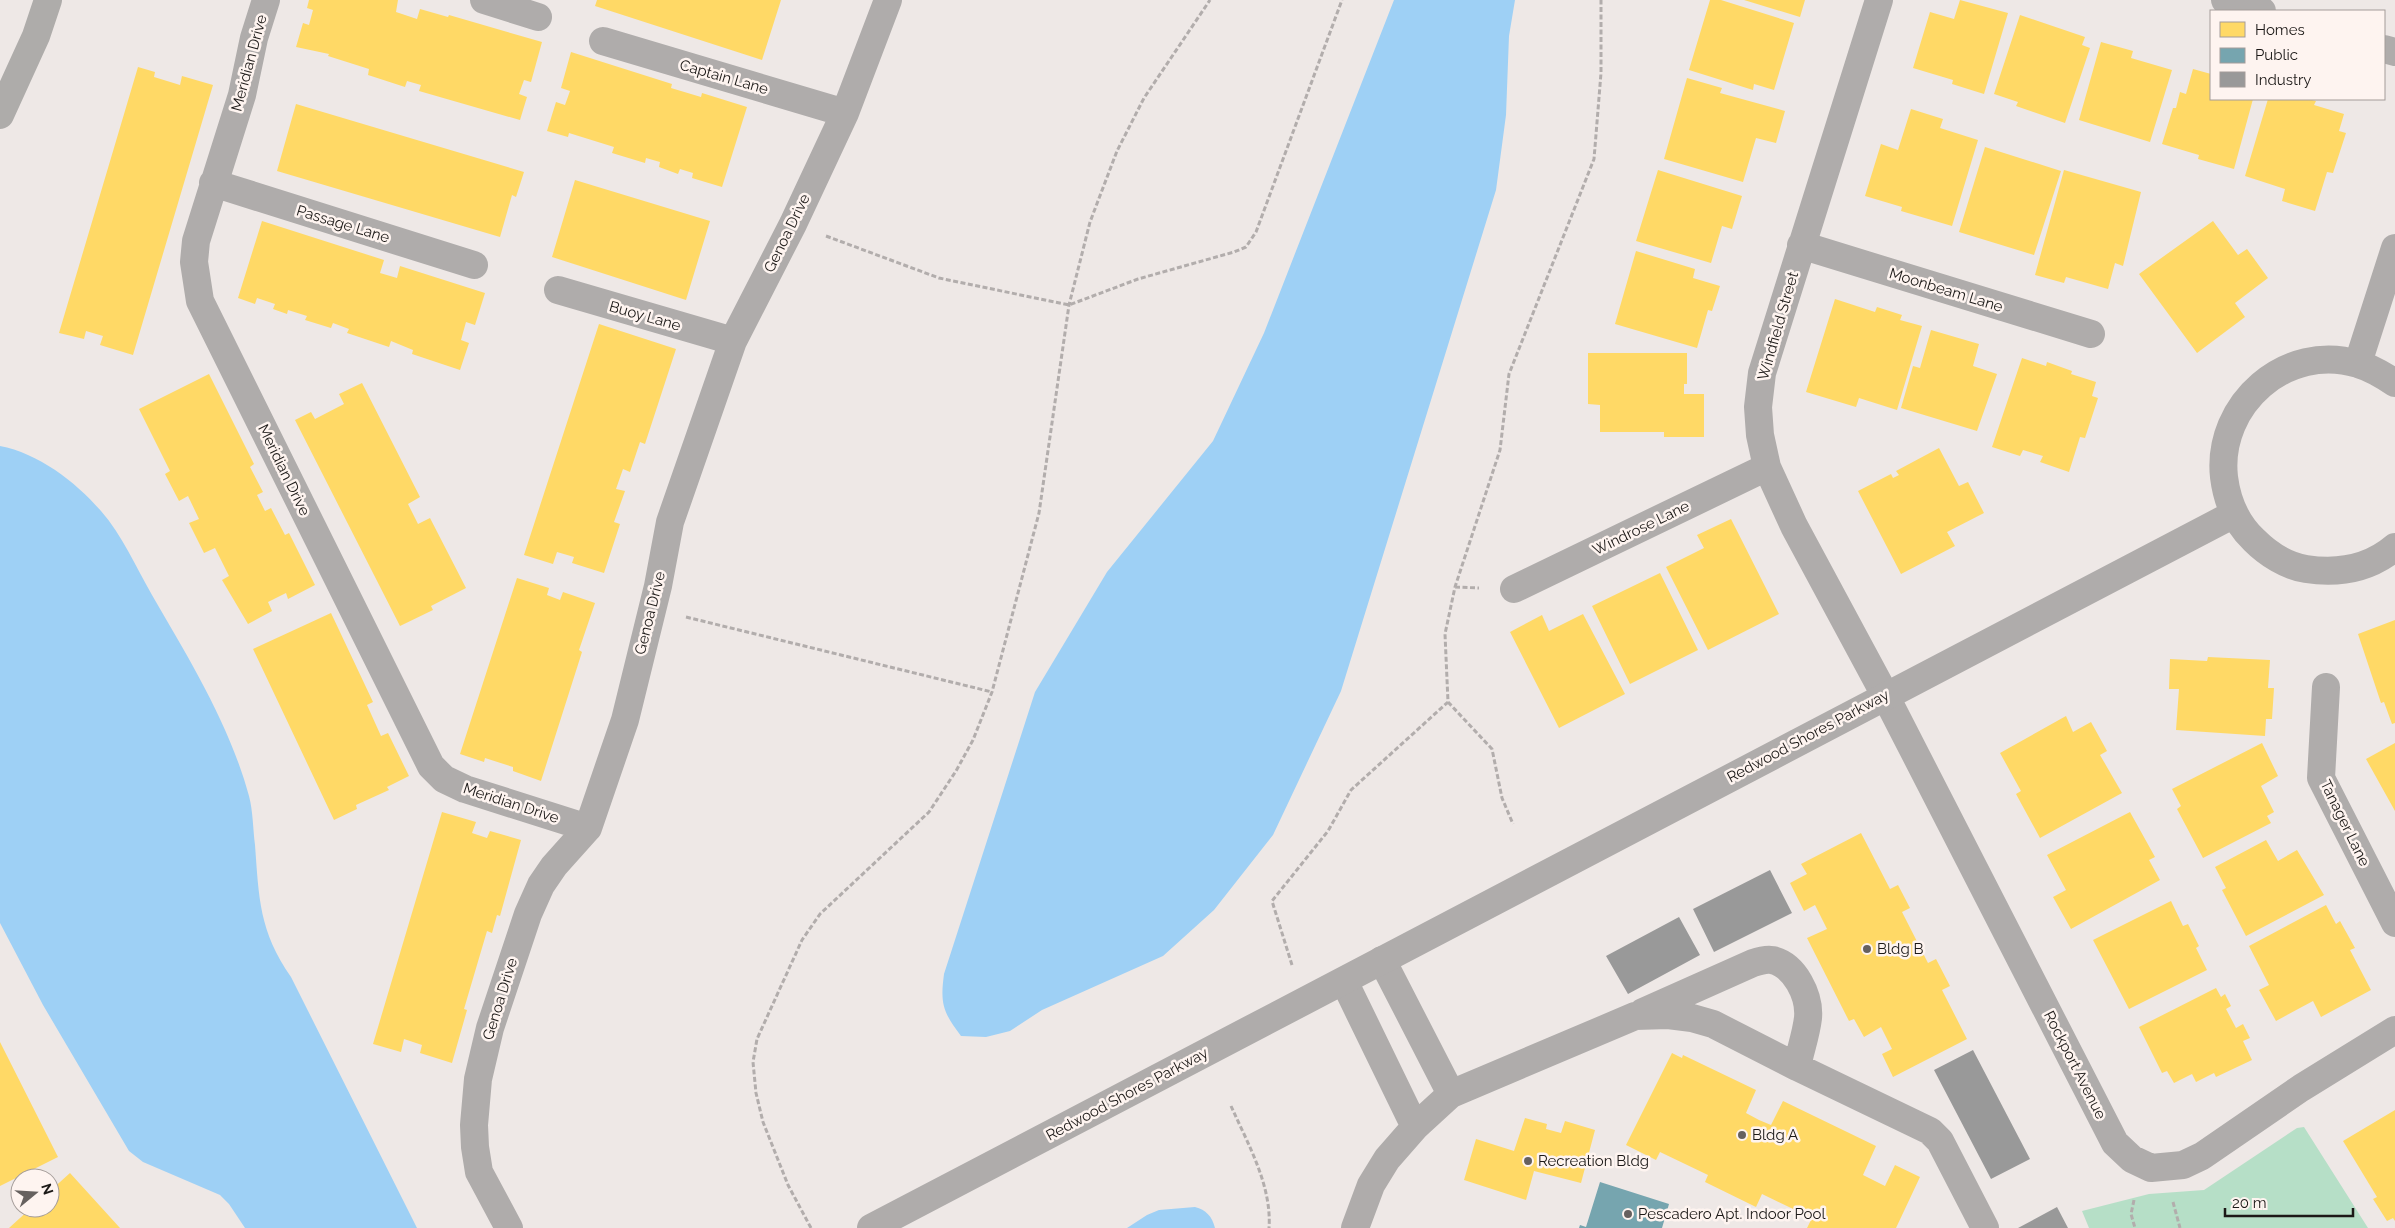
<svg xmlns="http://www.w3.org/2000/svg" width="2395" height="1228" font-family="Raleway,sans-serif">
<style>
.green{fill:#b6dfc7}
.water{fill:#9ed0f5}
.homes{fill:#ffd966}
.public{fill:#76a5af}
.industry{fill:#999}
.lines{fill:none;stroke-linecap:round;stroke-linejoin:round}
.path{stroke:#b2adac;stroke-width:3;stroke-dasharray:5 2.5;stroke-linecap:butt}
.minor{stroke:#afacab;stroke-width:28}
.tertiary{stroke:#afacab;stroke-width:28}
.secondary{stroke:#aeacaa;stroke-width:28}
.poi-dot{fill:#66615f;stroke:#fef4f0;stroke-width:2}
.labels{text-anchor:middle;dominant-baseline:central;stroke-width:5;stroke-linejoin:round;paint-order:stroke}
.street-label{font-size:15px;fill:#1c1917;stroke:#fef4f0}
.poi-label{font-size:15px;fill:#1c1917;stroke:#fef4f0;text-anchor:start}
</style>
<rect width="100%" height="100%" fill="#eee8e6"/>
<path class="green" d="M2304,1127L2368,1228H2089L2082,1211L2149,1194L2204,1190L2297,1128Z"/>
<path class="water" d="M1394,0H1515L1509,36L1506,115L1496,190L1341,691L1273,835L1214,910L1163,956L1042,1010L1010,1031L986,1037L961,1036C943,1012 940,1004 944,974L1035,692L1107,572L1213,441L1264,333Z
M0,446C38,453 76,482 101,511C122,535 136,567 152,595C189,659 229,723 249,796C253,811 253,829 255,845C259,898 259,931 291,977L417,1228H245L229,1204L220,1195L143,1162L129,1151L43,1005L0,923Z
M1195,1207C1206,1210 1212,1216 1215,1228H1127L1147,1215L1159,1210Z"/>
<path class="homes" d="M309,0H398L396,12L417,19L420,9L448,17L449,15L542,42L531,82L524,80L519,94L527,97L520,120L419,91L421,85L407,81L405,87L368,75L369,69L328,56L329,54L296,47L303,23L309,25L313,10L307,8Z
M597,0H781L762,60L595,6Z
M1710,0H1721L1794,23L1774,90L1754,84L1753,90L1689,70Z
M1744,0H1805L1800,17Z
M1960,0L2008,13L1984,94L1952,84L1953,80L1913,68L1930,12L1954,19Z
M2020,15L2085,37L2082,45L2090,48L2065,123L2016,106L2018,102L1994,94Z
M2101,42L2133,51L2131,58L2172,70L2150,142L2079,120Z
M571,52L672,84L671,88L701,97L702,93L747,107L722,187L692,178L693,173L680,169L678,174L659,167L660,162L646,158L645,163L612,153L614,147L569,133L568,137L547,131L556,102L565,105L570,91L561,88Z
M138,67L155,72L154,77L180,85L182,76L213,85L133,355L100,345L103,336L86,331L84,339L59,333Z
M2193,69L2211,74V99H2253L2234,169L2198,159L2199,155L2162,144L2173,108H2176L2180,92L2186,94Z
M1687,78L1722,88L1720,93L1785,111L1776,143L1756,138L1743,182L1664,159Z
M2268,99H2308L2316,101L2314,105L2344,114L2339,131L2346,133L2333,173L2327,172L2315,211L2282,201L2285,189L2245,176Z
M296,104L524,172L516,197L512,195L500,237L277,171Z
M1911,109L1943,119L1940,128L1978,140L1952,226L1901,211L1902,207L1865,196L1881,144L1898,150Z
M1985,147L2061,171L2034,255L1959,232Z
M1658,170L1742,196L1732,229L1722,226L1711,263L1636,241Z
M2064,170L2141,192L2123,266L2115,263L2108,289L2066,277L2064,283L2035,275Z
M575,180L710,221L686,300L552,257Z
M262,221L384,260L380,273L397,278L400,266L485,293L475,325L466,322L461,340L469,343L460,370L412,354L413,350L391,341L389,347L347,333L349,329L333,323L331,328L305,320L307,316L288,310L287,314L273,309L275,304L257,298L255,304L238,298Z
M2213,221L2238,255L2247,249L2268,278L2235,303L2245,317L2197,353L2139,274Z
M1636,251L1695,269L1693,278L1720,286L1712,311L1708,310L1697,348L1615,324Z
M1835,299L1875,312L1877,307L1902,315L1900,320L1922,326L1897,410L1859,398L1856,407L1806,392Z
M599,324L676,349L645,444L640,442L630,472L623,469L616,489L625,491L614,522L620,524L604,573L572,563L574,557L557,552L553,564L524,555Z
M1931,330L1979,344L1973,366L1997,374L1977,431L1901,408L1913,366L1920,368Z
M1588,353H1687V384H1684V394H1704V437H1664V432H1600V405L1588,404Z
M2022,358L2046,366L2047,362L2072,371L2071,374L2096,382L2092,396L2098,398L2085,438L2080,437L2069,472L2040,462L2043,456L2023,450L2020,456L1992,447Z
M209,374L254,464L250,467L263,492L257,495L265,511L271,508L285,535L289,533L315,585L288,599L286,593L268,602L272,611L248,624L222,580L229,576L215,548L204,553L189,523L199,519L188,496L179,501L165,474L170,471L139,409Z
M362,383L420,497L408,504L418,524L430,518L466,588L431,606L433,610L400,626L295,420L311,412L315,419L344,404L339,394Z
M1939,448L1959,486L1968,482L1984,513L1947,532L1955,546L1901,574L1858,491L1891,474L1893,478L1899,475L1896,471Z
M1731,519L1779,614L1708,650L1666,567L1704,548L1697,535Z
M1660,573L1698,650L1630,684L1592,606Z
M517,578L549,588L547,595L560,600L563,592L595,603L579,650L582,652L541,781L513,771V767L485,758L484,762L460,754Z
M331,613L373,702L367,705L381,736L388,733L409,776L387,787L389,790L356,805L357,809L334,820L253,649Z
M1583,614L1625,694L1559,728L1510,632L1542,615L1549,631Z
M2395,620V723L2392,724L2384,702L2381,703L2358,634Z
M2208,657L2270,660L2268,688H2274L2272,719H2266L2265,736L2176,730L2179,689H2169L2170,659L2207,661Z
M2066,716L2073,732L2091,722L2107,751L2100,755L2122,793L2040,838L2016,794L2021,791L2000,753Z
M2262,743L2278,776L2261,786L2274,812L2267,816L2271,823L2203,858L2177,809L2181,806L2172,789Z
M2395,743V811L2366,759Z
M442,812L476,822L472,833L487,838L490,831L521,840L500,916L497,915L492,933L487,931L464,1009L467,1010L452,1063L420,1053L422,1045L404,1039L401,1052L373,1044Z
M2130,812L2155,857L2149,860L2160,880L2071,929L2053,897L2066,890L2047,855Z
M1861,833L1890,889L1898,885L1910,908L1902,912L1928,963L1936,959L1950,986L1942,990L1967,1039L1893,1077L1882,1054L1892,1049L1881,1027L1864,1037L1854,1019L1849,1021L1807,938L1827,929L1815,905L1804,911L1790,883L1807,874L1801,864Z
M2266,840L2278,861L2297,850L2324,895L2246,936L2222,890L2226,888L2215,867Z
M2171,901L2183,926L2188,924L2199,946L2196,948L2207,970L2129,1009L2093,940Z
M2326,905L2336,924L2340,921L2355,948L2350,950L2371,990L2321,1017L2313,1001L2276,1021L2259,990L2269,985L2249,946Z
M2216,988L2221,997L2225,994L2231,1006L2226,1009L2236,1028L2243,1024L2250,1038L2243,1041L2252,1060L2216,1077L2214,1073L2196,1082L2192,1074L2174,1083L2167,1071L2162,1073L2139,1027Z
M0,1042L58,1157L0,1186Z
M1672,1053L1682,1058L1683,1055L1756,1090L1746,1113L1759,1120L1771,1125L1783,1101L1876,1146L1863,1175L1885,1186L1895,1165L1920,1177L1896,1228H1807L1812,1218L1762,1194L1756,1207L1705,1182L1708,1175L1660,1152L1656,1160L1626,1145Z
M2395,1110V1221L2393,1218L2387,1221L2373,1199L2377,1197L2343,1141Z
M1525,1118L1547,1124L1546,1129L1561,1133L1565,1121L1595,1130L1581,1183L1534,1171L1526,1200L1464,1180L1476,1139L1514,1151Z
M70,1173L120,1228H9L31,1208H50V1191Z"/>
<path class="public" d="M1600,1182L1669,1204L1662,1228H1579L1580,1225L1586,1227Z"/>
<path class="industry" d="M1770,870L1792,913L1714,952L1693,909Z
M1679,917L1700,955L1628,994L1606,956Z
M1973,1050L2030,1159L1991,1179L1934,1070Z
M2057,1207L2068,1228H2018Z"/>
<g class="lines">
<path class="path" d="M826,236L939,278L1069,305L1138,279L1234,252L1246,247L1256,232L1342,0
M1455,587L1479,588
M686,617L992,692
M1448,702L1492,749L1502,798L1513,824
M1292,965L1272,901L1328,831L1351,790L1448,702L1445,634L1455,587L1500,450L1509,374L1594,159L1601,73V0
M1231,1106C1248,1144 1272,1186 1269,1228
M2134,1200L2131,1214L2135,1228
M2173,1202L2180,1228
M811,1228L788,1185L763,1122L756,1093L753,1062L757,1039L802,940L820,914L929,812L956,771L973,740L992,692L1039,513L1069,305L1090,222L1117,151L1144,98L1210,0"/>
<path class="minor" d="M266,0L254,38L242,95L196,241L194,262L200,301L431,766L444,779L465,789L588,828
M484,0L538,17
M1879,0L1762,373L1758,407L1760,435L1767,467L1794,526L1885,695L2115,1143L2132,1159L2151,1168L2183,1165L2202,1156L2301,1088L2395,1030
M2225,0L2262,11
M603,41L845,113
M2384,49L2395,52
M213,183L474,265
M1801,245L2091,334
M558,290L733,341
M1514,589L1767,467
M2326,687L2321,778L2395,923
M1382,960L1451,1094
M1344,981L1415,1127
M1643,1012L1753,963C1759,961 1766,959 1772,960C1795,965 1810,996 1808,1018C1806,1035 1800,1051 1797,1067
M509,1228L479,1172L475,1147L474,1125L478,1079L490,1028L528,914L541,885L554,866L588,828L625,720L658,586L670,522L733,341L793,224L845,113L888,0
M1355,1228L1371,1185L1387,1159L1415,1127L1451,1094L1635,1016L1668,1015L1692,1018L1713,1024L1797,1067L1930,1131L1940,1141L1985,1228"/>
<path class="tertiary" d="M2358,363L2395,248
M2395,383C2383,375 2372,368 2358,364C2287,342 2216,404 2224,477C2227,501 2236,523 2254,540C2268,554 2287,566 2306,569C2339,574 2369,569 2395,547
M871,1228L2234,514"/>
<path class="secondary" d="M0,115L36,36L48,0"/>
</g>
<g class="poi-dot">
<circle cx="1867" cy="949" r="5"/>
<circle cx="1742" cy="1135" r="5"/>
<circle cx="1528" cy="1161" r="5"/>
<circle cx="1628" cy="1214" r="5"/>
</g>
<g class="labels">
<g class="street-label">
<text transform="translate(249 63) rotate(-75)">Meridian Drive</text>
<text transform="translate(724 77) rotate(16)">Captain Lane</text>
<text transform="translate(343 224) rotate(17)">Passage Lane</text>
<text transform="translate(787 233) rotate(-64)">Genoa Drive</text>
<text transform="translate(1946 290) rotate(17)">Moonbeam Lane</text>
<text transform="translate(645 316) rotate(16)">Buoy Lane</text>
<text transform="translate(1778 326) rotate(-74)">Windfield Street</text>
<text transform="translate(284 470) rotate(64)">Meridian Drive</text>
<text transform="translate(1641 528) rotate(-26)">Windrose Lane</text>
<text transform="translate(650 613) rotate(-76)">Genoa Drive</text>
<text transform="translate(1808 736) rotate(-28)">Redwood Shores Parkway</text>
<text transform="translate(511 803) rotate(18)">Meridian Drive</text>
<text transform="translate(2345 823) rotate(64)">Tanager Lane</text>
<text transform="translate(500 999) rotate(-73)">Genoa Drive</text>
<text transform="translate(2075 1065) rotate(63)">Rockport Avenue</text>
<text transform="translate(1127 1094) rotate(-28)">Redwood Shores Parkway</text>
</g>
<g class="poi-label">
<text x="1877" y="949">Bldg B</text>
<text x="1752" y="1135">Bldg A</text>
<text x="1538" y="1161">Recreation Bldg</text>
<text x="1638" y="1214">Pescadero Apt. Indoor Pool</text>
</g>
</g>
<rect x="2210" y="10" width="175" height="90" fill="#fef4f0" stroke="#a49c99"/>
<rect x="2220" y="22" width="25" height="15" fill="#ffd966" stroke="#a49c99"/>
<text x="2255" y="35" font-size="15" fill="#1c1917">Homes</text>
<rect x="2220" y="48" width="25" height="15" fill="#76a5af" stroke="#a49c99"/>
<text x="2255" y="60" font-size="15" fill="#1c1917">Public</text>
<rect x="2220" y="72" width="25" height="15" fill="#999999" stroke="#a49c99"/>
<text x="2255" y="85" font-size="15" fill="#1c1917">Industry</text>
<g transform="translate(35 1193) rotate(72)"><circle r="24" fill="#fef4f0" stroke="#a49c99"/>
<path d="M0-4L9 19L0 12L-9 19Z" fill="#66615f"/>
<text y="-8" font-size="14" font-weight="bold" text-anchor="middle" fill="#1c1917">N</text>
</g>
<path d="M2225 1208v8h128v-8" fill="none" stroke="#1c1917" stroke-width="2.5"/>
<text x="2232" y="1208" font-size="15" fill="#1c1917" stroke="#fef4f0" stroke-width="4" paint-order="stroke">20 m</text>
</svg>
